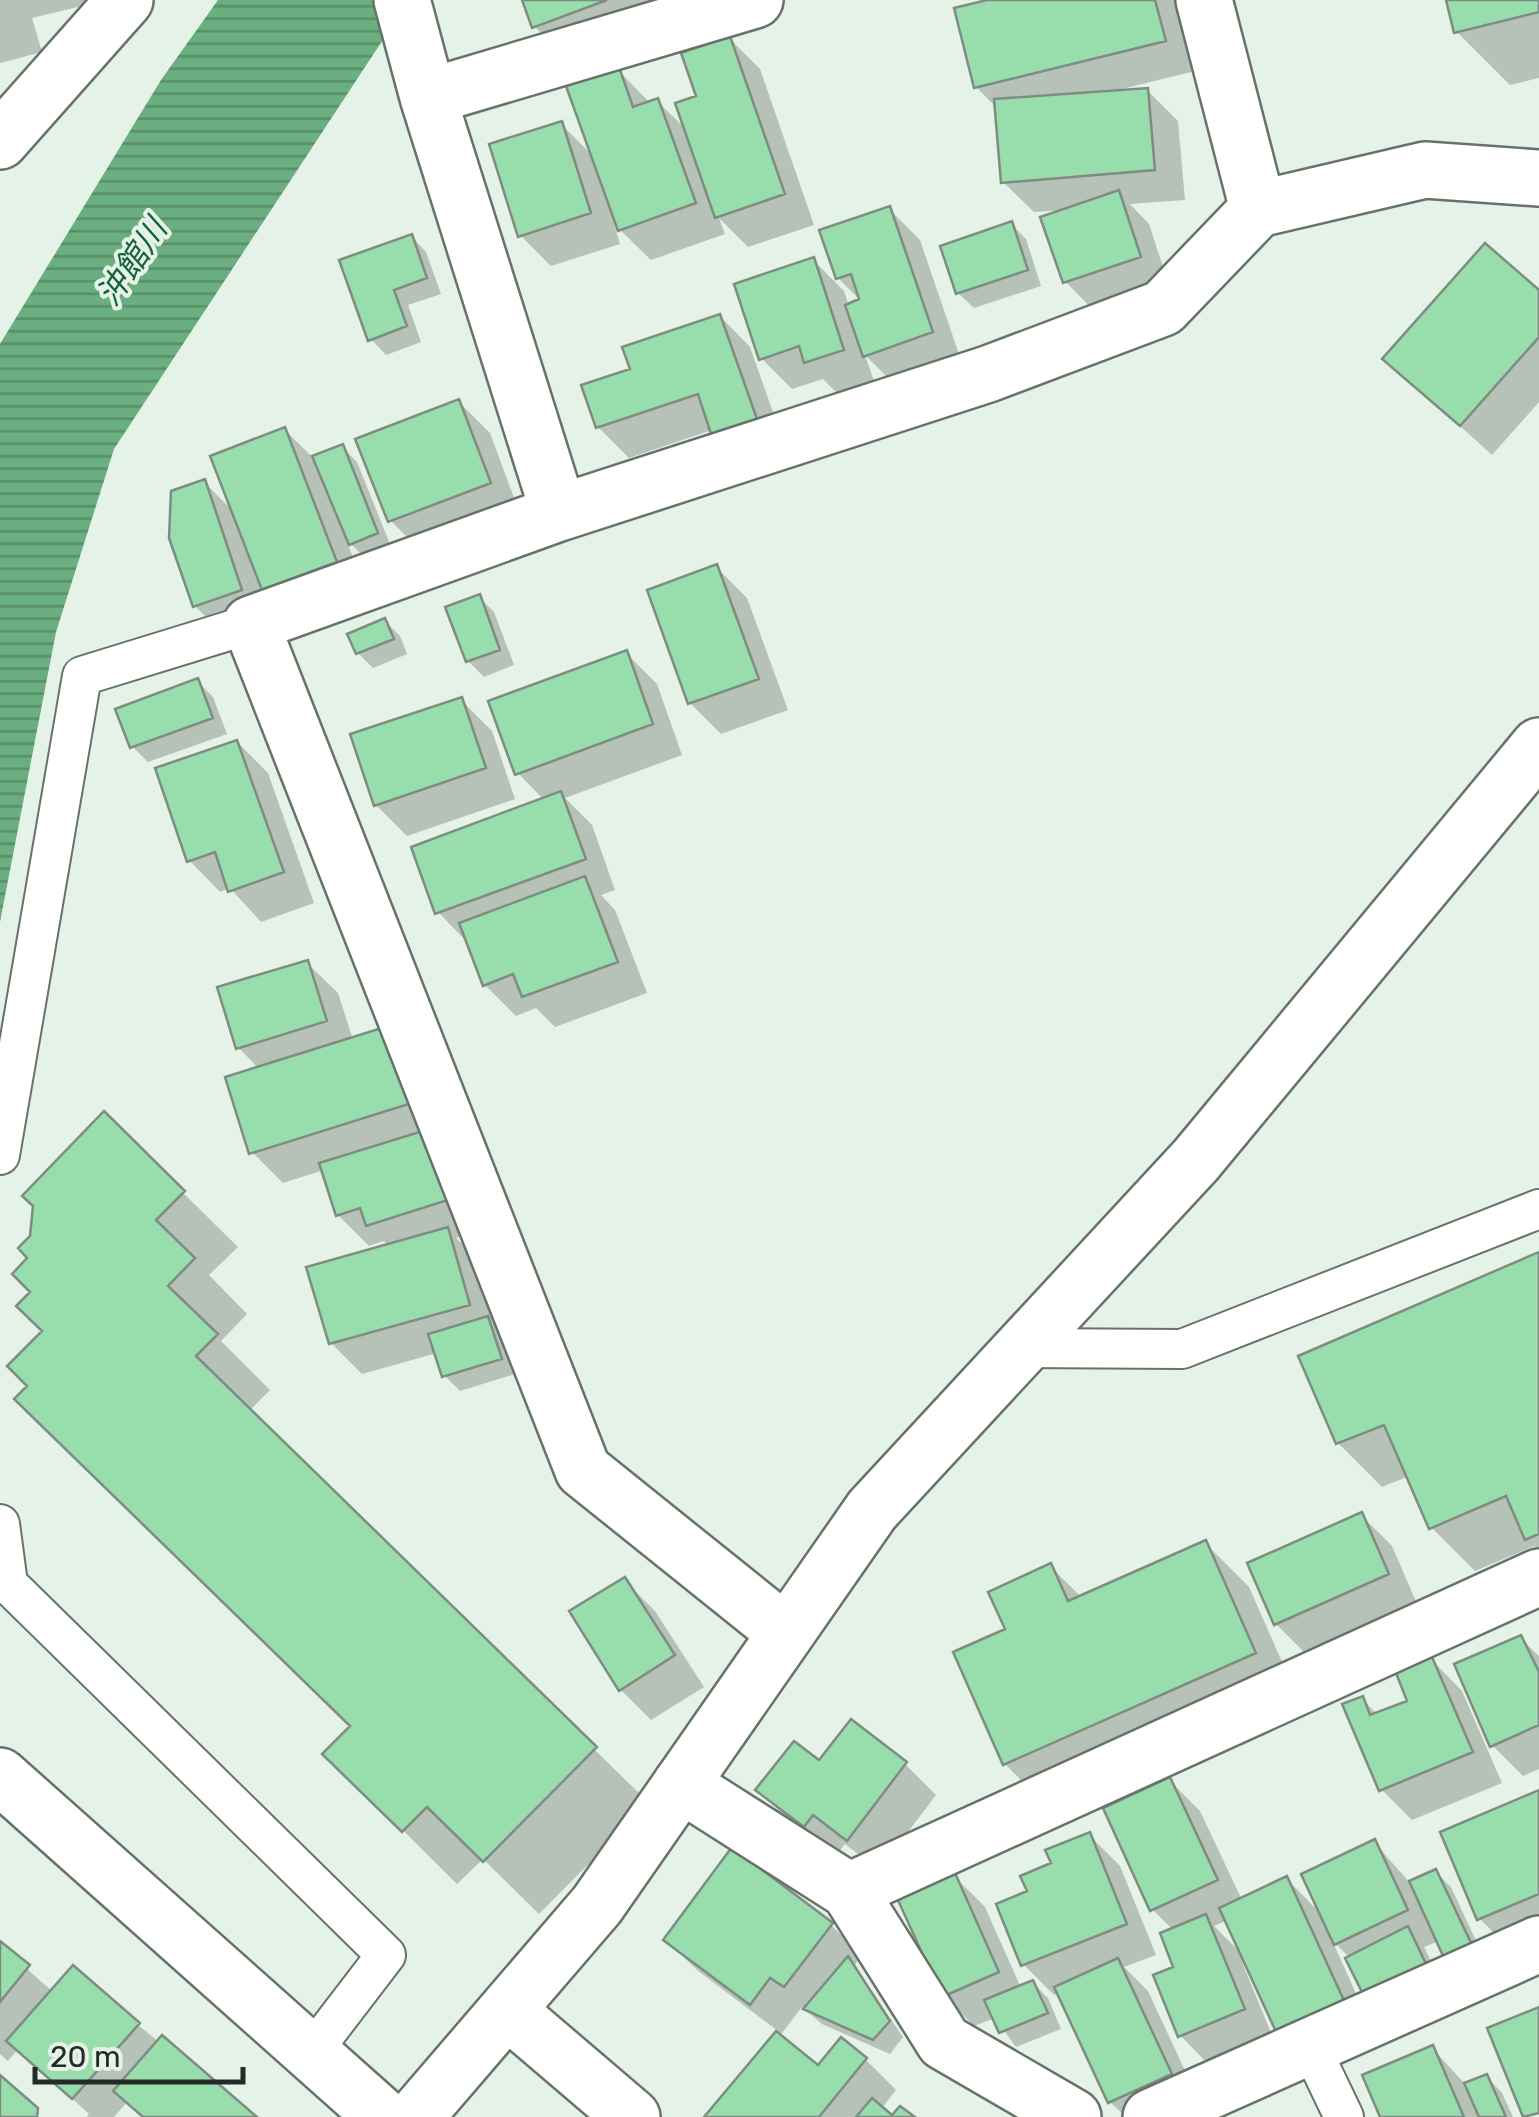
<svg xmlns="http://www.w3.org/2000/svg" width="1539" height="2117" font-family="Rubik,'Noto Sans JP',sans-serif">
<style>
.water{fill:url(#water-rules)}
.shadow{fill:#0003;fill-rule:evenodd}
.building{fill:#98ddac;stroke:#7f8c82;stroke-width:2.5}
.lines{fill:none;stroke-linecap:round;stroke-linejoin:round}
.service-casing{stroke:#67736a;stroke-width:42}
.minor-casing{stroke:#67736a;stroke-width:60}
.tertiary-casing{stroke:#67736a;stroke-width:60}
.service{stroke:#fff;stroke-width:38}
.minor{stroke:#fff;stroke-width:55}
.tertiary{stroke:#fff;stroke-width:55}
.labels{text-anchor:middle;dominant-baseline:central;stroke-width:8;stroke-linejoin:round;paint-order:stroke}
.water-label{font-size:32px;font-style:italic;fill:#166236;stroke:#e4f2e7}
</style>
<defs>
<pattern id="water-rules" width="6" height="5" patternUnits="userSpaceOnUse" patternTransform="scale(2.5)"><rect width="6" height="5" fill="#6bae7f"/><path d="M0 2.5h6" fill="none" stroke="#588e68"/></pattern>
</defs>
<rect width="100%" height="100%" fill="#e4f2e7"/>
<path class="water" d="M218,0H409L114,449L56,632L0,922V344L161,80Z"/>
<path class="shadow" d="M0,0H103V1L32,18L42,52L0,63Z
M525,0H721L565,57L534,26Z
M998,0H1177L1195,71L1122,89L1147,90L1178,121L1185,200L1130,204L1149,224L1170,288L1096,313L1066,282L1063,210L1034,212L1003,182L998,109L976,87Z
M1448,0H1539V78L1510,85L1456,31Z
M729,38L760,69L814,225L748,247L719,218L725,234L651,260L614,224L620,244L551,266L520,235L561,124L594,157L618,70L650,103L657,101L688,131Z
M889,209L920,240L962,363L896,386L865,355L874,381L837,393L823,379L792,389L761,358L813,260L844,291L849,306L861,301L838,278Z
M1011,224L1026,239L1041,286L974,308L958,293Z
M411,236L426,252L441,294L408,305L421,342L386,355L371,339Z
M1539,293V402L1492,455L1386,359Z
M720,316L750,347L786,449L744,463L712,430L629,458L598,427L633,371Z
M459,402L490,433L520,514L421,551L390,520Z
M285,430L313,458L342,447L357,462L392,549L366,559L346,539L366,593L295,619L259,583L272,621L226,637L195,606L204,482L234,512Z
M716,567L747,598L788,710L721,734L690,703Z
M479,597L494,612L514,665L484,677L468,661Z
M385,621L400,636L407,654L373,668L358,653Z
M626,653L657,684L682,755L565,798L592,825L615,890L601,895L615,910L647,993L555,1027L536,1008L516,1016L485,985L470,945L438,912L544,800L518,773Z
M197,681L213,697L227,734L148,762L133,747Z
M461,700L492,731L515,799L407,836L376,805Z
M237,742L268,773L314,903L261,922L230,888L220,892L190,861Z
M307,963L338,993L353,1040L388,1029L481,1230L456,1238L479,1260L515,1374L460,1391L445,1376L437,1353L362,1374L331,1343L389,1246L384,1241L369,1246L338,1215L324,1170L283,1183L252,1152L259,1069L238,1047Z
M104,1115L238,1247L209,1275L247,1314L221,1341L270,1390L249,1411L649,1803L539,1914L483,1859L457,1884L326,1754L353,1726L31,1386L45,1331L33,1292L32,1237Z
M1539,1255V1551L1534,1546L1475,1571L1431,1527L1409,1476L1382,1487L1338,1443Z
M1361,1515L1392,1546L1418,1606L1307,1655L1276,1624Z
M1205,1543L1249,1587L1298,1698L1049,1808L1005,1764L1008,1631L1050,1566L1082,1598Z
M624,1580L655,1611L704,1687L651,1720L621,1690Z
M1520,1638L1539,1656V1769L1523,1776L1492,1745Z
M1432,1660L1462,1691L1502,1783L1412,1820L1381,1789L1362,1699L1378,1715L1410,1702Z
M820,1763L905,1764L936,1795L879,1870L845,1844L836,1856L789,1821L758,1790Z
M1169,1780L1200,1811L1242,1900L1287,1879L1321,1914L1374,1842L1410,1883L1436,1872L1451,1887L1485,1960L1439,1941L1424,1947L1441,1981L1350,1958L1332,1940L1375,2036L1246,1960L1242,1962L1274,2040L1211,2067L1181,2036L1173,1930L1152,1909ZM1228,1920L1243,1955L1214,1926Z
M1539,1793V1937L1510,1949L1479,1918Z
M1089,1835L1120,1866L1156,1955L1124,1967L1148,1991L1201,2105L1126,2117L1110,2102L1060,1993L1054,1995L1023,1964L1030,1892Z
M954,1876L985,1907L1021,1988L1033,1983L1048,1998L1061,2029L1016,2047L995,2018L974,2026L944,1996Z
M831,1925L862,1955L854,1966L903,2037L890,2054L822,2024L802,2007L779,2037L818,2069L866,2060L896,2090L881,2109L890,2117H708L778,2031L697,1970L666,1940Z
M0,1945L53,1992L138,2025L253,2117H142L127,2102L114,2117H87L89,2114L18,2049L8,2061L0,2054Z
M1432,2048L1466,2085L1487,2077L1502,2093L1513,2117H1382Z"/>
<path class="building" d="M522,0H607L532,28Z
M987,0H1155L1166,41L974,88L954,8Z
M1446,0H1539V12L1454,33Z
M730,36L785,194L715,218L675,103L696,96L681,53Z
M619,67L633,107L658,98L696,203L618,231L566,86Z
M1148,88L1155,170L1001,183L994,99Z
M562,121L591,213L518,237L489,144Z
M1119,190L1141,257L1063,283L1040,217Z
M890,206L933,332L863,357L845,305L859,299L851,274L836,279L819,230Z
M1012,221L1028,270L956,294L940,246Z
M412,234L427,278L394,290L407,326L368,341L339,260Z
M1485,243L1539,290V337L1460,426L1382,359Z
M814,257L844,350L804,363L799,346L759,360L734,284Z
M720,314L757,419L711,434L698,394L596,428L581,385L630,369L622,347Z
M459,399L491,483L388,522L355,439Z
M285,427L337,562L262,590L210,456Z
M343,444L378,533L349,545L312,456Z
M205,479L242,590L193,607L169,538L171,491Z
M717,564L759,679L688,704L647,590Z
M480,594L500,650L466,662L445,607Z
M385,618L394,639L356,654L347,634Z
M627,650L653,724L515,775L488,701Z
M198,678L213,718L130,748L115,709Z
M462,697L486,768L374,806L350,734Z
M237,740L284,872L228,892L215,852L187,862L155,768Z
M561,791L586,859L435,914L411,847Z
M585,876L618,962L522,997L513,974L483,986L459,923Z
M308,960L327,1021L236,1049L217,987Z
M388,1026L412,1103L249,1154L225,1077Z
M104,1111L185,1191L156,1220L195,1258L168,1286L218,1334L196,1356L597,1747L483,1862L427,1807L402,1832L322,1754L350,1726L14,1399L27,1386L7,1366L42,1331L16,1306L30,1292L12,1274L27,1258L18,1248L30,1236L33,1206L22,1196Z
M429,1129L451,1199L366,1226L360,1208L336,1216L319,1163Z
M448,1227L470,1305L329,1344L306,1267Z
M1539,1252V1534L1525,1540L1506,1496L1429,1529L1384,1425L1336,1444L1298,1356Z
M488,1316L502,1359L442,1377L428,1334Z
M1362,1512L1389,1574L1274,1625L1247,1563Z
M1206,1540L1256,1653L1003,1765L953,1652L1005,1629L988,1592L1051,1563L1068,1601Z
M625,1577L675,1655L619,1691L569,1611Z
M1521,1635L1539,1672V1725L1490,1747L1454,1664Z
M1432,1657L1473,1752L1379,1791L1342,1704L1363,1696L1370,1715L1407,1701L1396,1673Z
M851,1719L907,1762L847,1841L813,1815L804,1827L755,1790L794,1741L819,1760Z
M1170,1777L1218,1880L1150,1911L1103,1808Z
M1539,1790V1894L1477,1920L1440,1832Z
M1090,1832L1127,1924L1021,1966L996,1904L1027,1891L1020,1876L1051,1863L1045,1850Z
M1375,1839L1408,1910L1334,1945L1301,1874Z
M732,1847L833,1923L784,1987L770,1978L750,2005L663,1940Z
M1436,1869L1472,1945L1444,1958L1409,1881Z
M955,1873L999,1972L942,1997L897,1898Z
M1287,1876L1346,2005L1278,2036L1219,1908Z
M1206,1914L1245,2009L1178,2037L1153,1975L1173,1967L1160,1933Z
M1408,1926L1427,1966L1364,1996L1345,1958Z
M0,1941L30,1965L0,2002Z
M848,1956L890,2021L873,2040L803,2009Z
M1118,1958L1172,2074L1108,2103L1054,1987Z
M73,1965L140,2023L72,2099L6,2041Z
M1033,1980L1048,2013L999,2033L984,2000Z
M1539,2007V2113L1523,2117L1487,2028Z
M776,2031L818,2065L841,2037L867,2058L819,2117H704Z
M162,2035L257,2117H143L113,2091Z
M1433,2045L1464,2117H1380L1362,2075Z
M1487,2074L1506,2117H1479L1464,2083Z
M0,2075L38,2108L37,2117H0Z
M872,2098L892,2115L900,2106L915,2117H856Z"/>
<g class="lines">
<g class="service-casing">
<path id="service" d="M0,1155L82,676L251,624
M1022,1348L1182,1349L1539,1209
M0,1524L8,1584L386,1955L311,2053
M1310,2046L1344,2117"/>
</g>
<g class="minor-casing">
<path id="minor" d="M402,0L428,97L559,513L988,374L1163,308L1258,209L1425,170L1539,178
M1204,0L1258,209
M428,97L755,0
M0,141L125,0
M559,513L251,624L583,1470L786,1633
M0,1776L383,2117
M681,1784L849,1891L1539,1577
M849,1891L944,2042L1073,2117
M508,2011L632,2117
M1151,2117L1539,1944"/>
</g>
<g class="tertiary-casing">
<path id="tertiary" d="M415,2117L597,1905L872,1510L1196,1160L1539,746"/>
</g>
<use href="#service" class="service"/>
<use href="#minor" class="minor"/>
<use href="#tertiary" class="tertiary"/>
</g>
<g class="labels">
<g class="water-label">
<text transform="translate(132 262) rotate(-56)">沖館川</text>
</g>
</g>
<path d="M35 2067v15h208v-15" fill="none" stroke="#252a26" stroke-width="5"/>
<text x="50" y="2067" font-size="30" fill="#252a26" stroke="#e4f2e7" stroke-width="8" paint-order="stroke">20 m</text>
</svg>
